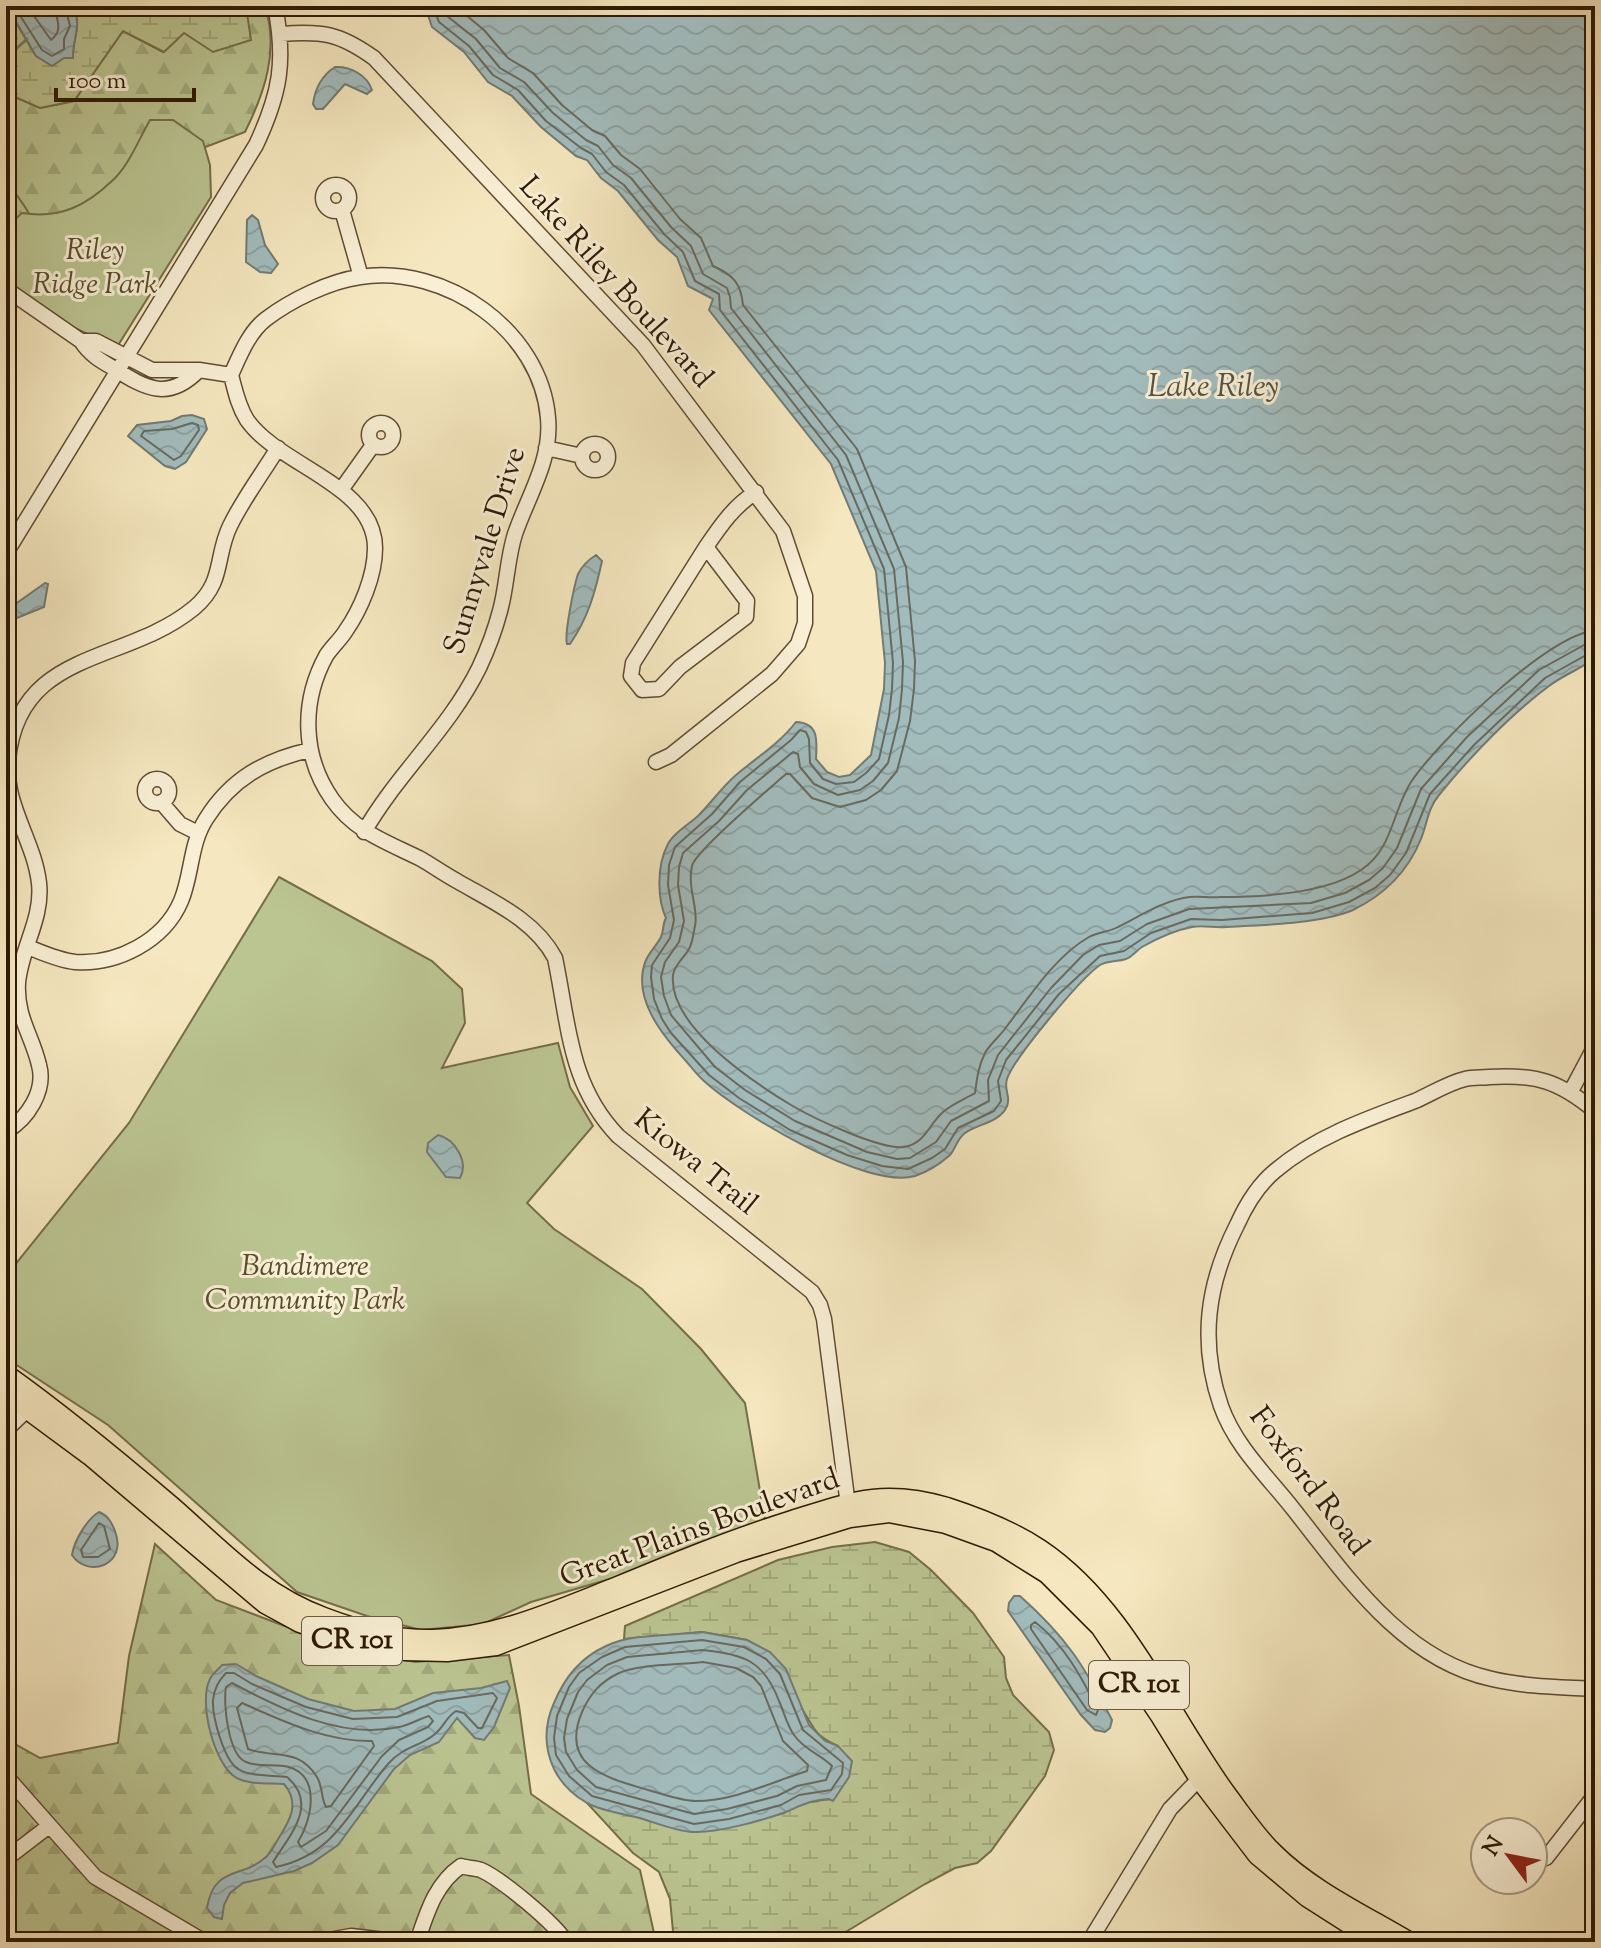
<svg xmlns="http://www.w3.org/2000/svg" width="1601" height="1948" font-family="'Sorts Mill Goudy',serif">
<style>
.grass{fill:url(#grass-dots);stroke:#746f4a;stroke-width:2}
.forest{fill:url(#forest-firs);stroke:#746f4a;stroke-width:2}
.wetland{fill:url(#wetland-marsh);stroke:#746f4a;stroke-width:2}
.park{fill:#bbc592;stroke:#746f4a;stroke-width:2}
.water{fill:url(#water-waves);stroke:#737b73;stroke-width:2}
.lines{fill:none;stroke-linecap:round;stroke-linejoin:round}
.shore{stroke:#686a60;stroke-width:2}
.stream{stroke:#737b73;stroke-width:3}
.minor-casing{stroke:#5f4c32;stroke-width:17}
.major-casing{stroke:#2d1903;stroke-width:21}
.minor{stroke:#f8efd5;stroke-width:14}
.major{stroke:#f5e7bf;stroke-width:18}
.labels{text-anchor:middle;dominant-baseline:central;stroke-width:6;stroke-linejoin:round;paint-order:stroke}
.shield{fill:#f8efd5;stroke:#6a5942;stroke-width:2}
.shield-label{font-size:28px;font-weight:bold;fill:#2d1903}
.park-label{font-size:30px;font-style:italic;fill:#584d2e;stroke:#f8efd5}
.street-label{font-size:30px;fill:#2d1903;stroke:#f8efd5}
.water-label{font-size:32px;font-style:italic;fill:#565244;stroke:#f8efd5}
</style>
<defs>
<pattern id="grass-dots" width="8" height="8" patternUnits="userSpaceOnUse" patternTransform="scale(2)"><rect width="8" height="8" fill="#bbc592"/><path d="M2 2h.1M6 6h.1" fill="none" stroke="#a1a97c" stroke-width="1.8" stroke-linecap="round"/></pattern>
<pattern id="forest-firs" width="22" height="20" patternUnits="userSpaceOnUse" patternTransform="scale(2)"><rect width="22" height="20" fill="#bbc592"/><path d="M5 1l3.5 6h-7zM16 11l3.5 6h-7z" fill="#a1a97c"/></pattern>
<pattern id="wetland-marsh" width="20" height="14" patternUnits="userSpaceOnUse" patternTransform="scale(2)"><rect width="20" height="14" fill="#bbc592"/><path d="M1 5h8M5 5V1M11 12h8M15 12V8" fill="none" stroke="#a1a97c"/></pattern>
<pattern id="water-waves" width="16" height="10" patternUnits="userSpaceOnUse" patternTransform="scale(2)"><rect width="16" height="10" fill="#a2bcbd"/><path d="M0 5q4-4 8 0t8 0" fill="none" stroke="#8ca1a1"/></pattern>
</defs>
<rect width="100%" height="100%" fill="#f5e7bf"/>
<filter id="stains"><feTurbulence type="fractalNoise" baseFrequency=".0025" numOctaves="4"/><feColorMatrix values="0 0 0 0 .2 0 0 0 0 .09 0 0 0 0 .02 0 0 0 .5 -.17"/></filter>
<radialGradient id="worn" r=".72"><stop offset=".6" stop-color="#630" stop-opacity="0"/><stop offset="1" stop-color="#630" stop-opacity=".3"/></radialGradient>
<path class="grass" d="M6,158L10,182L30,210L33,224L12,221L6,215Z"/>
<path class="forest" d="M242,6H265C279,50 265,92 245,132L124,178L86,206L33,224C29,207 15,197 9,181C1,155 6,120 6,93L40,108L74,101L123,31L163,52L183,33L247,13Z
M155,1544L216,1600L345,1649L415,1662L509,1655L519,1706L531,1794L640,1870L656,1942H6V1739L40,1758L118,1743L129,1656Z"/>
<path class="wetland" d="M6,6L36,56L73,58C72,38 84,23 71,6H242L247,13L251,40L213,52L184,33L164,52L123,31L74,101L40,108L6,93Z
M875,1542L909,1552L931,1570L973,1613L1004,1657L1006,1678L1013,1695L1049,1732L1054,1750L1045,1776L991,1851L977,1863L955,1868L925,1884L829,1942H674L670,1899L659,1872L633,1853L587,1803L693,1832L730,1827L784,1813L801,1803L830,1799L838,1746C812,1735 814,1726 800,1706C784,1683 764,1662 747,1640L702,1632L624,1639L625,1626L778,1560L832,1547Z"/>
<path class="park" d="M150,120H173L203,141L210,165L211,197L117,347C79,330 34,312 6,280V215L13,221L22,213C60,219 86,206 113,180C129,165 139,139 150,120Z
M279,877L432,961L462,989L465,1023L442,1068L558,1043L570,1087L593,1126L527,1203L554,1229L642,1289L701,1349L745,1403L765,1520L627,1574L531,1602L483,1624L421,1630L367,1616L297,1592L108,1425L6,1358V1276L129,1123Z"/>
<path class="water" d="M7,6H71C84,23 72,38 73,58H64L52,66L36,56Z
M425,6H1595V658C1581,669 1563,675 1549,686C1511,714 1468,759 1439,795C1428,808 1427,824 1421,839C1408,871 1384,895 1353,910C1320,924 1262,925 1226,927C1215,928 1203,925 1192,927C1176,930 1156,939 1142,947C1137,950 1132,957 1126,959C1117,962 1109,960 1100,965C1081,978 1014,1058 1007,1079C1003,1091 1013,1098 1005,1110C996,1123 978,1124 965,1133C957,1139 956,1148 950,1155C941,1163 927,1172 915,1176C867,1190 740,1114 704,1081C697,1075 692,1068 686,1061C662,1035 631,997 646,960C650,951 657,945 661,937C664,931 662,925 666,918C657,899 657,866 667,846C672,834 688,825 698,816C711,803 722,787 736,775C756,758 779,744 796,722C819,723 817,740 816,759L827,772L839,777L850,775L871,755L884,689L885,663L876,571L831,464L709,310L713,299L688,286L677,257L658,240L618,191L601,178L587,160L576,156L541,127L512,96L488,82L464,52L432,27Z
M335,67C350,66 367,75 372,90L367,94L345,84L323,109H316L313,104C315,89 321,76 335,67Z
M252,215L258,220L265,245L278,264L271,273L260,272L246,262L247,220Z
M182,416L192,415L204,419L207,429L186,462L175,469L165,466L128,436L137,425L171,421Z
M596,555L602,561C595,593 588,618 570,644H567C564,635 574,586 578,574C582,566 588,560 596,555Z
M45,583L48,584L44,607L17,618L8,616L7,610Z
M438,1135C455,1139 469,1162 460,1178L446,1177L427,1152L428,1143Z
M99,1512C108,1516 111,1521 115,1531C128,1565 88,1579 72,1555C74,1541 87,1519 99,1512Z
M1014,1596H1020C1066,1637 1084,1665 1112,1720L1110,1728L1105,1732L1095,1730L1081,1715L1008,1611L1009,1603Z
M702,1632L747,1640L770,1652L786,1669L809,1725L825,1741L838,1746L852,1761L849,1777L833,1801L829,1799C807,1801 803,1805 783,1813C760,1821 717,1833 693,1832C676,1831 656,1823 640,1818C624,1814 602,1811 587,1803C550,1782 537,1741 554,1703C565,1677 580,1658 606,1646C633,1633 673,1636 702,1632Z
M236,1664L256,1676L308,1699L354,1711L395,1709L433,1693L481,1688L507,1681L510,1688L494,1727L484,1740L475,1738L457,1718L439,1742L410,1755L394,1769L338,1845L312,1863L294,1871L243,1883L230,1893L224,1905L222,1919L214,1917L207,1908C214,1865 242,1879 266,1857C270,1854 274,1846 277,1841C289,1822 301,1804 284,1784C269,1783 247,1785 235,1777C214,1763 198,1702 210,1679C212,1674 219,1669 222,1665Z"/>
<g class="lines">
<path class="shore" d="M14,6L42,50L52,56L64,49V39L70,26L65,6
M27,6L51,40C64,30 56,20 55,6
M433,6L439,22L469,46L493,75L518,90L546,121L581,148L592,154L606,172L624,185L664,234L683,252L695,281L719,294L720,310L838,460L884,569L893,663L892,689L889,715L879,759L866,773L854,782L836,784L823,779L810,763L809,739L806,732L800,730L791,740L740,782L712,814L675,847L669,865L668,885L674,920L670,938L652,965L651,977L654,999L662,1019L671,1033L709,1075L739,1098L790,1130L847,1155L882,1166L908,1169L932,1158L945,1149L958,1128L994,1111L1001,1101L998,1081L1006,1060L1059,994L1100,956L1124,951L1151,933L1191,919L1222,920L1312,913L1349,902L1375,888L1390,875L1406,853L1430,794L1474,745L1545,678L1588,654L1595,653
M443,6L447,16L476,39L500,68L524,82L553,113L586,140L598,146L613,165L631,178L671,227L691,246L703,274L727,288L730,297L731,308L846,455L894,569L903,662L902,689L899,718L888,763L873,781L860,790L838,795L814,784L800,767L798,754L793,752L747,790L719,821L683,853L679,867L678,885L684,921L679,942L665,962L661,977L664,996L671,1015L715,1067L745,1090L795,1121L867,1152L897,1159L910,1158L936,1142L951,1121L989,1101L988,1080L998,1055L1051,988L1083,955L1099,945L1120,941L1147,924L1189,909L1311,903L1345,893L1369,880L1383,868L1397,848L1421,789L1467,737L1539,670L1584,645L1595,643
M455,6L484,30L508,58L533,73L562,105L592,130L605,136L621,155L640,169L680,219L701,238L713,266C733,275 741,283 743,305L857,449L906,567L915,661L914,689L910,721L897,771L881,790L866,800L840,807L812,798L790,774H786C771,787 694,853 692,866C687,888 699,910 695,926C693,934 693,942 689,949C684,958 674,965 673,975C668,1026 753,1082 791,1105C813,1118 880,1150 904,1147C925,1144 929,1124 943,1112C952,1104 965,1099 975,1093C977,1079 978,1067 985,1053C990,1044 998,1038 1004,1030C1028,999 1055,956 1089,937C1098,932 1109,932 1118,927C1140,916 1164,900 1190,897C1200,896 1210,898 1220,897C1263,897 1326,894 1361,870C1393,849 1392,812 1411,782C1436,744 1550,632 1595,631
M192,423L198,425L199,430L181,456L174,460L141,436L144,431L172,429Z
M99,1523L104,1526L110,1549L98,1557H83L81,1550Z
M1035,1622C1064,1644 1082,1678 1098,1710L1096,1715L1087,1710L1031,1629V1625Z
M702,1640L744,1647L766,1659L780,1674L803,1730L843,1763L842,1774L831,1790L799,1795L781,1805L729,1819L694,1824L592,1796L569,1776L556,1755L554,1738L557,1716L569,1687L579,1673L602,1657L625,1647Z
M703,1650C744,1654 764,1661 779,1701C784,1712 787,1725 794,1735C804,1750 822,1755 832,1766L826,1780L797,1786L777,1796L727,1809L694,1814L596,1787L577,1770L566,1752L564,1738L567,1719L578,1692L587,1680L607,1665L627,1657Z
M703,1662L736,1668L753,1677L761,1686L783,1741L808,1765L807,1771C772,1782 734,1801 696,1801C681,1801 663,1794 648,1790C608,1778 559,1767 582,1712C590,1694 600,1682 619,1673C638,1664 680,1665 703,1662Z
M226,1673H234L252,1684L306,1707L353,1719L397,1717L437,1701L493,1693L497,1698L482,1728H478L464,1713L456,1711C446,1717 444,1727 435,1734C420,1747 405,1745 388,1764C352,1806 337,1854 276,1867L273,1862C290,1835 319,1804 287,1777C272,1775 251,1777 238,1769C224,1760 212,1717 213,1700C214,1689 218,1681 226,1673Z
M232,1683C281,1709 342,1740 399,1727C409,1725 419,1719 429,1716L433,1721L428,1727L399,1740L382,1756L326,1831L301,1847L298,1842C311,1821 322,1777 289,1767C275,1763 259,1768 246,1762C228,1755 223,1703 226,1687Z
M242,1703C283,1721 326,1742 372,1741L374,1746L331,1806L326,1807C321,1799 323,1787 317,1777C298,1747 276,1759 248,1749L237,1708Z"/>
<path class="stream" d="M6,58L27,39"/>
<g class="minor-casing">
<path id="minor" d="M281,34C323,31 339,33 374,58L643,345L783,531L805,596V623L798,644L772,674L671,755L656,762
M323 198a13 13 0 1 1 26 0a13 13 0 1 1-26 0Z
M342,210L361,277
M6,289L81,341C90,355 101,361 115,369C146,389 169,401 199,370
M81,341H96L152,370H199L231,375
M369 435a12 12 0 1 1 24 0a12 12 0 1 1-24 0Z
M582 457a13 13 0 1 1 26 0a13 13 0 1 1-26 0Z
M546,448L582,456
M341,490L373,445
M706,547L747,601L746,617L680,667L659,689L642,690L631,676L633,663L706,547C721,525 734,506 756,492
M6,553L256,145C280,94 286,61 275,6
M145 791a12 12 0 1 1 24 0a12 12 0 1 1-24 0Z
M161,802L180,824L198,833
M364,832C397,774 449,729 479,668C487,651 495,630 500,611C507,586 507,559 515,534C528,496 552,460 548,418C541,331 446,264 360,277C330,281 291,300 266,319C249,332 240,355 231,375C235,390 238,406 247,420C279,466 375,485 375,548C375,576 361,609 345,632C339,641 331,648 326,656C301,702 302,756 332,799C355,832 387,842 421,859C433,866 444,874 457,881C493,902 535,920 555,958C569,1025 569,1085 618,1136L812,1292L820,1305L824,1319L849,1513
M28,947C43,953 58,960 75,962C117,965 164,941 181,901C192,875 190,844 206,819C231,779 265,760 310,750
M1570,1093L1595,1046
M1595,1111C1559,1081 1536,1074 1489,1077C1482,1078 1473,1077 1465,1079C1448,1083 1431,1094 1415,1101C1366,1119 1315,1137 1275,1171C1258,1185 1246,1205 1237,1225C1207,1284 1199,1342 1221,1406C1235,1446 1268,1477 1294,1510C1347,1577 1403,1660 1492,1679C1526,1687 1561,1687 1595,1689
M6,1131C28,1119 46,1090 39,1065C32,1035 16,1017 18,983C21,948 43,919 39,883C34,840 4,805 8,760C19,648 125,665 194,608C225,582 215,556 230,526C243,499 262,474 278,448
M6,1430L28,1409
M6,1776L95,1877L205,1942
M1546,1858L1595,1795
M6,1859L49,1826
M6,1938L7,1942
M318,1942L351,1936L402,1942
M417,1942C427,1913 435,1884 461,1866C467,1868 475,1868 481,1870C501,1879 555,1923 566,1942
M1089,1942L1170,1809L1199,1779L1208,1774"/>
</g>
<g class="major-casing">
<path id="major" d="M6,1374C64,1415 119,1461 173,1507C222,1550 261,1594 324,1617C358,1630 397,1640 433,1639C497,1637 554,1611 613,1588C671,1564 729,1540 789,1521C850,1502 882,1488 947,1507C978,1517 1013,1531 1040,1549C1124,1605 1168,1713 1226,1793C1241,1813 1256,1836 1274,1853C1311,1890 1365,1915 1410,1942
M6,1394L90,1456L265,1604L300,1623L361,1644L405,1651L447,1652L496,1646L736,1553L850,1518L889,1513L946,1524L996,1542L1047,1574L1100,1627L1160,1716L1199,1779L1257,1855L1308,1898L1377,1942"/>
</g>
<use href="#minor" class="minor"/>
<use href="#major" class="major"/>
</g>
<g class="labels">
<g class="shield">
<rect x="302" y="1617" width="100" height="48" rx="6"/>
<rect x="1089" y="1661" width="100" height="48" rx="6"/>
</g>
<g class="shield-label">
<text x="352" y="1641">CR 101</text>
<text x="1139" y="1685">CR 101</text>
</g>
<g class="park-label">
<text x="95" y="251">Riley<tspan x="95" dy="34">Ridge Park</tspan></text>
<text x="305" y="1267">Bandimere<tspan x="305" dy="34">Community Park</tspan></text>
</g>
<g class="street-label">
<text transform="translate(615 283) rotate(48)">Lake Riley Boulevard</text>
<text transform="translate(486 551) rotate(-73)">Sunnyvale Drive</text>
<text transform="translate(695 1163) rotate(39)">Kiowa Trail</text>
<text transform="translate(1308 1482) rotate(53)">Foxford Road</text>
<text transform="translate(700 1529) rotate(-20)">Great Plains Boulevard</text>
</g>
<g class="water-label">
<text x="1213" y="388">Lake Riley</text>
</g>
</g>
<rect width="1601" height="1948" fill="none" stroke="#f5e7bf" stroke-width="32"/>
<rect x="8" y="8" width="1585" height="1932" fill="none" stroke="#2d1903" stroke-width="4"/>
<rect x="16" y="16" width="1569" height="1916" fill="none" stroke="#2d1903" stroke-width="2"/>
<g transform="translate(1509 1856) rotate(302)"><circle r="38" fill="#f8efd5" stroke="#a79981" stroke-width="2"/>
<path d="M0-6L14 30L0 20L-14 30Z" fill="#8f2418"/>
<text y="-12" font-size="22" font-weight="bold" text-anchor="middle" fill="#2d1903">N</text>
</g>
<path d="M56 88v12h138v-12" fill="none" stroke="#2d1903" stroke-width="4"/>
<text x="68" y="88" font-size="24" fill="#2d1903" stroke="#f8efd5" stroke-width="6" paint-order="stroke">100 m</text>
<rect width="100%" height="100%" filter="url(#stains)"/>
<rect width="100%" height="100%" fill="url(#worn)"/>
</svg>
